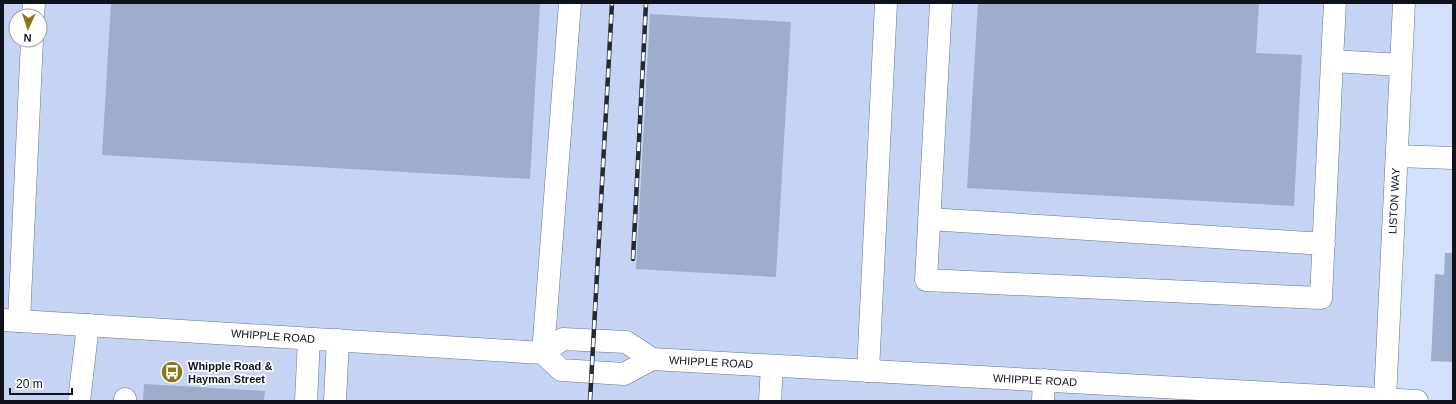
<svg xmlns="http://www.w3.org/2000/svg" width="1456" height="404" font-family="Arial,sans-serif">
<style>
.built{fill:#c5d4f4;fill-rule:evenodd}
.building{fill:#9eadcc}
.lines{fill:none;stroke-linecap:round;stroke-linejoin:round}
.minor-casing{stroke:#667492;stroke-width:23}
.major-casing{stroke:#667492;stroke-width:23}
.minor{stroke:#fff;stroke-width:22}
.major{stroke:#fff;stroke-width:22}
.rail-casing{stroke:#222834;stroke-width:4.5}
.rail{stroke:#fff;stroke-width:3;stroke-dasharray:9;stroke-linecap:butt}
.labels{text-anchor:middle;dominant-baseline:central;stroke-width:3.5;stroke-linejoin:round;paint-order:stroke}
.street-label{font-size:11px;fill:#0d121d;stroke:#fff}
.poi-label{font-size:11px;font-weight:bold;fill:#0d121d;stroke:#fff;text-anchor:start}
</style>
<rect width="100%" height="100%" fill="#d3e0fa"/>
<path class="built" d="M3,3H1404L1385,398L1417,401H3ZM16,16H40V40H16Z"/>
<path class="building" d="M111,3H540L530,179L102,155Z
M978,3H1259L1256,53L1302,55L1294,206L967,188Z
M650,14L791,22L776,277L636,269Z
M1445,253H1453V362L1431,361L1435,274L1444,275Z
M144,384L265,391L264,401H143Z"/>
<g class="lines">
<g class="minor-casing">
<path id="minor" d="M941,3L926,280L1321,298L1332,61
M1335,3L1332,61L1401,65
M33,16L34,3
M1397,156L1453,158
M929,219L1324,244
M19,321L32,40
M543,353L570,3
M868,371L886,3
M1385,399L1404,3
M79,401L88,325
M125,401V399
M306,401L309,339
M335,401L338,340
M770,401L772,366
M1043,401L1044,380"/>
</g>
<g class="major-casing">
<path id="major" d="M3,320L543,353L563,339L626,342L652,359L1417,401
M543,353L561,370L624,374L652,359"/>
</g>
<use href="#minor" class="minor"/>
<use href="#major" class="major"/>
<g class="rail-casing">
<path id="rail" d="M633,259L646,3
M590,401L612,3"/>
</g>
<use href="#rail" class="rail"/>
</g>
<defs>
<g id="bus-disc" transform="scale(1.15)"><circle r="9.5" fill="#8c761b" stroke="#fff"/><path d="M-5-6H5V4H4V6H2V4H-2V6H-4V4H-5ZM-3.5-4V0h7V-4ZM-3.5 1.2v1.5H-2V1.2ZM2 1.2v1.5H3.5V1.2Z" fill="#fff"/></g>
</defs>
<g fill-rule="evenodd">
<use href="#bus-disc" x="172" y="372"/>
</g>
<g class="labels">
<g class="street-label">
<text transform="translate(1394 201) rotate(-87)">LISTON WAY</text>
<text transform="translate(273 336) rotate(4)">WHIPPLE ROAD</text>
<text transform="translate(711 362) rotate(3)">WHIPPLE ROAD</text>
<text transform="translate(1035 380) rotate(3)">WHIPPLE ROAD</text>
</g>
<g class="poi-label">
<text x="188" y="366">Whipple Road &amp;<tspan x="188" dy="13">Hayman Street</tspan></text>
</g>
</g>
<rect width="1456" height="404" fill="none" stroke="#0d121d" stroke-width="8"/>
<g transform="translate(28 28) rotate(183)"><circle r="19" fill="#ffffff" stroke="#9ea0a5"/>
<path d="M0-3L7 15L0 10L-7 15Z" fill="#8c761b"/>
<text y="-6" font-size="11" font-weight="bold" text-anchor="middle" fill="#0d121d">N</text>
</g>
<path d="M10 388v6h62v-6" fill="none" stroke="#0d121d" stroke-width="2"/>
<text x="16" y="388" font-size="12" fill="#0d121d" stroke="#ffffff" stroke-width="3" paint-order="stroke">20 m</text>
</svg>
